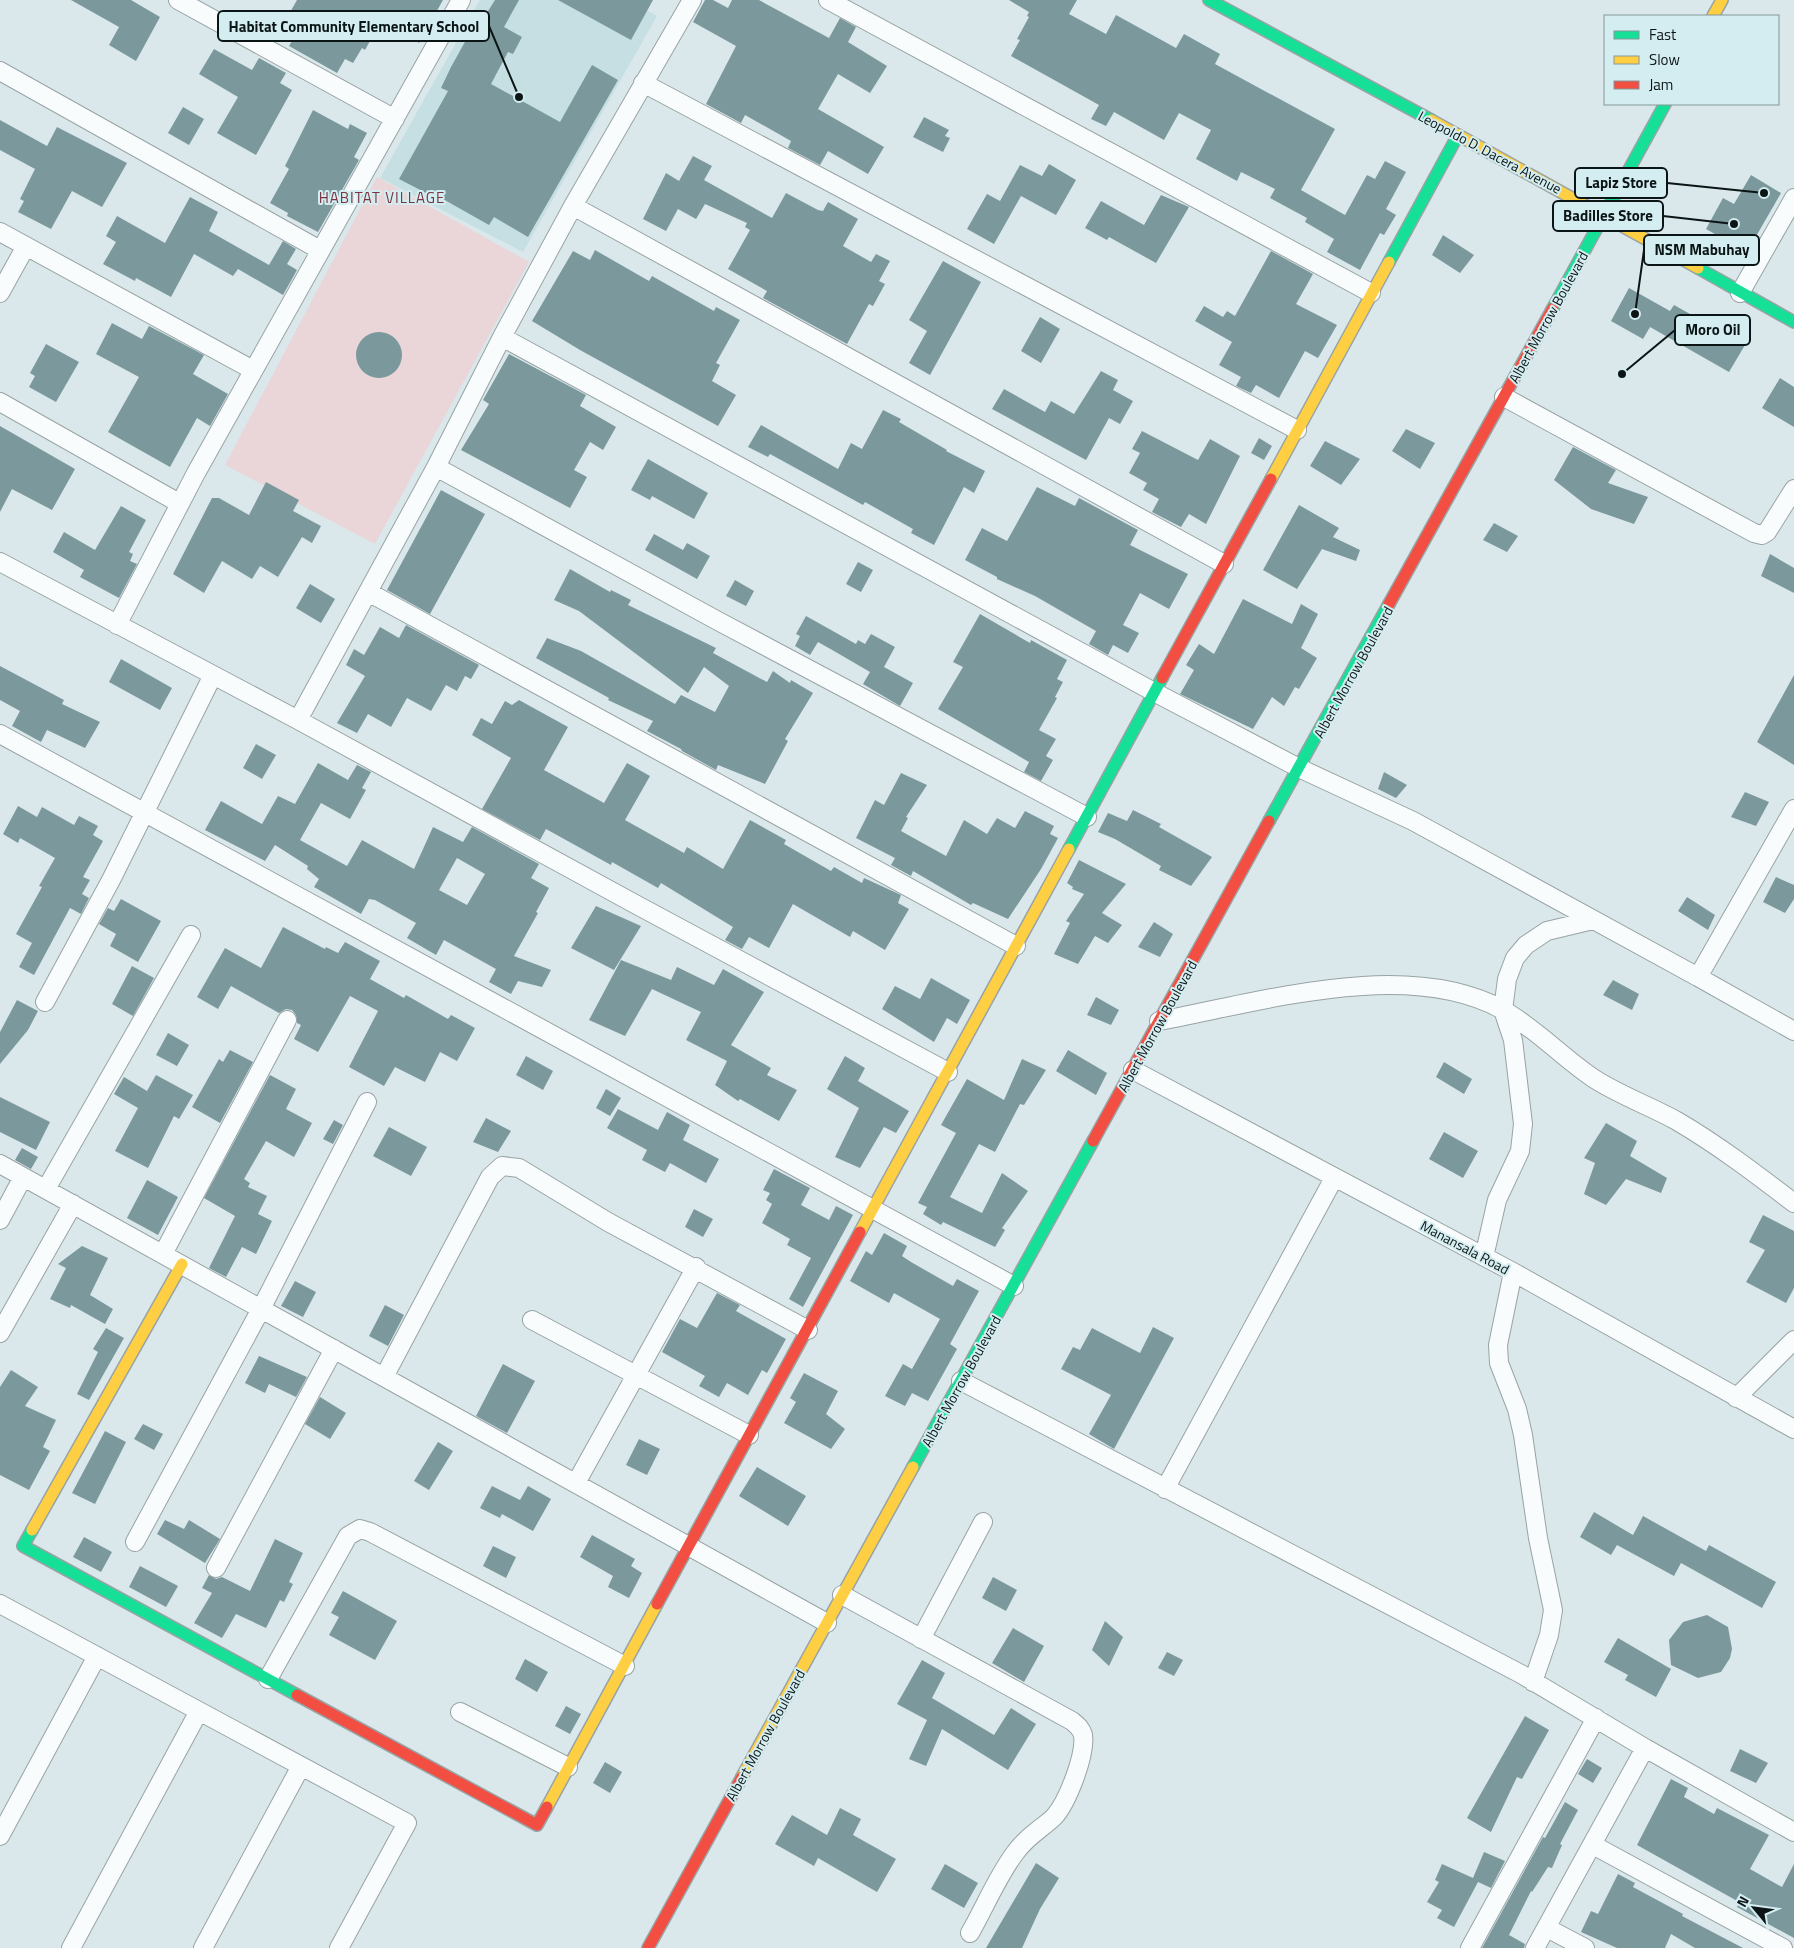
<svg xmlns="http://www.w3.org/2000/svg" width="1794" height="1948" font-family="'Titillium Web',sans-serif">
<style>
.built{fill:#c5dfe2}
.green{fill:#ead5d9}
.building{fill:#7b999c;fill-rule:evenodd}
.lines{fill:none;stroke-linecap:round;stroke-linejoin:round}
.street-casing{stroke:#98a3a5;stroke-width:20}
.fast-casing{stroke:#98a3a5;stroke-width:14}
.slow-casing{stroke:#98a3a5;stroke-width:14}
.jam-casing{stroke:#98a3a5;stroke-width:14}
.street{stroke:#f9fcfc;stroke-width:18}
.fast{stroke:#16e098;stroke-width:11}
.slow{stroke:#ffcf43;stroke-width:11}
.jam{stroke:#f24e42;stroke-width:11}
.labels{text-anchor:middle;dominant-baseline:central;stroke-width:4;stroke-linejoin:round;paint-order:stroke}
.street-label{font-size:14px;fill:#0c1516;stroke:#d4edf1}
.neighbourhood-label{font-size:15px;letter-spacing:1px;fill:#7b3440;stroke:#d4edf1}
.leader{fill:none;stroke:#0c1516;stroke-width:2}
.callout-dot{fill:#0c1516;stroke:#d4edf1;stroke-width:2}
.callout{fill:#d4edf1;stroke:#0c1516;stroke-width:2}
.callout-label{font-size:15px;text-anchor:middle;font-weight:bold;fill:#0c1516}
</style>
<rect width="100%" height="100%" fill="#dae8eb"/>
<path class="built" d="M480,0H628L657,16L523,252L380,178Z"/>
<path class="green" d="M377,177L529,262L375,544L225,465Z"/>
<path class="building" d="M71,0H131L160,17L136,61L109,45L119,27Z
M297,0H443L419,43L381,21L365,50L362,48L353,63L345,59L337,73L289,46L298,31L284,23Z
M495,0H519L504,27L522,37L513,54L508,52L491,84L560,122L592,65L618,80L528,237L494,217L489,225L427,190L426,193L399,179L448,91L441,88L451,67L471,31L475,32Z
M558,0H653L631,40Z
M705,0H713L728,8L732,0H759L829,38L840,18L856,27L848,42L887,66L870,93L838,74L818,109L884,147L868,174L828,151L820,165L788,148L791,141L745,115L741,123L706,104L736,46L693,22Z
M1009,0H1077L1069,14L1106,34L1116,15L1176,48L1184,34L1220,54L1215,64L1335,129L1301,190L1345,215L1367,175L1375,179L1385,161L1406,172L1386,209L1396,215L1384,235L1380,233L1360,270L1327,252L1334,239L1305,222L1307,218L1270,198L1275,189L1241,172L1237,181L1196,159L1211,130L1179,113L1164,140L1114,112L1106,126L1091,119L1099,105L1011,56L1020,40L1017,39L1029,17L1027,16L1029,12Z
M214,49L252,70L259,58L286,73L280,83L292,90L256,155L217,133L238,97L199,74Z
M183,107L204,119L189,145L168,133Z
M313,110L348,129L350,124L367,133L354,157L359,160L318,232L287,216L288,213L270,203L289,169L285,166Z
M924,117L949,130L945,136L950,138L943,152L913,137Z
M0,120L47,146L57,127L127,163L102,207L72,191L51,229L18,212L24,201L20,199L35,169L0,150Z
M693,156L712,166L704,180L772,218L786,193L818,210L823,211L828,202L858,219L843,246L871,262L876,254L890,261L879,281L885,284L873,306L869,304L847,344L763,298L767,291L728,269L750,230L745,227L747,223L705,204L696,219L678,209L666,231L643,219L666,173L679,181Z
M1049,164L1076,180L1056,215L1021,196L994,244L967,229L987,194L1000,201L1020,165L1042,176Z
M1751,175L1781,193L1747,252L1706,229L1723,198L1734,204Z
M1161,195L1189,207L1156,263L1109,237L1107,240L1085,228L1101,201L1144,225Z
M190,197L218,212L209,231L269,265L283,241L296,249L287,264L297,270L283,295L238,269L233,276L194,254L171,297L136,278L135,281L103,264L116,242L106,236L117,216L165,243Z
M1443,235L1474,255L1460,273L1432,255Z
M595,250L649,281L652,276L714,311L716,307L740,320L716,363L720,365L712,381L736,395L718,426L580,350L532,321L573,251L590,260Z
M1271,251L1313,274L1296,304L1337,325L1318,358L1305,351L1279,398L1256,385L1251,393L1236,386L1241,377L1219,365L1232,342L1195,321L1204,306L1223,317L1227,311L1235,316Z
M943,261L981,282L930,375L909,363L927,331L909,320Z
M1629,288L1670,311L1674,305L1745,345L1729,372L1650,327L1643,339L1611,321Z
M1040,317L1060,329L1041,363L1021,351Z
M112,323L142,339L149,326L204,355L193,374L228,394L210,426L197,418L170,467L108,432L139,377L96,354Z
M356 355a23 23 0 1 1 46 0a23 23 0 1 1-46 0Z
M46,344L79,362L56,402L29,387L35,376L30,373Z
M509,354L586,395L580,406L616,427L603,450L590,442L574,470L587,477L570,508L461,450L489,404L483,400Z
M1101,371L1118,380L1113,390L1133,401L1120,424L1109,418L1086,460L992,409L1004,389L1045,412L1051,401L1074,414Z
M1780,378L1794,387V427L1762,408Z
M883,410L901,419L899,422L947,450L946,451L985,471L974,493L964,487L934,545L911,533L913,529L865,502L863,505L770,454L768,457L748,447L761,425L838,469L851,443L862,449Z
M0,426L75,469L52,510L12,489L0,512Z
M1406,429L1435,443L1420,469L1392,451Z
M1142,431L1198,460L1210,439L1240,456L1206,524L1189,514L1181,527L1152,512L1159,499L1143,490L1147,483L1129,473L1140,453L1132,449Z
M1259,438L1272,446L1264,460L1251,453Z
M1325,441L1360,459L1341,485L1310,466Z
M1573,447L1616,470L1608,483L1648,497L1634,524L1591,509L1554,480Z
M648,459L708,493L694,519L652,496L650,500L631,490Z
M266,482L299,500L293,511L321,526L312,543L302,537L278,577L260,566L252,579L222,561L204,593L173,574L212,498H219L249,515Z
M1037,487L1075,506L1079,498L1138,530L1130,545L1188,574L1169,609L1140,593L1123,625L1139,633L1128,653L1113,645L1108,655L1089,644L1096,631L1035,596L997,579V577L965,560L982,528L1007,541Z
M441,490L485,514L430,614L387,590Z
M1299,505L1339,528L1333,537L1360,550L1356,561L1322,549L1297,589L1263,570Z
M121,506L146,520L129,552L133,554L130,561L137,564L119,598L80,577L84,570L53,552L64,532L95,550Z
M1494,523L1518,536L1507,552L1483,540Z
M654,534L683,550L687,543L710,556L697,579L645,550Z
M1770,554L1794,568V593L1761,576Z
M858,562L873,570L861,592L846,584Z
M570,569L610,592L611,590L631,600L628,605L716,648L713,653L767,682L773,671L790,683L791,680L813,693L785,739L788,741L765,784L718,765L716,770L682,751L681,749L647,731L653,721L608,700L609,698L536,658L547,638L581,651L675,704L681,695L715,712L729,686L704,667L688,693L579,611L554,600Z
M735,580L754,591L746,606L726,596Z
M310,584L335,599L321,623L296,608Z
M1243,599L1292,624L1301,604L1318,614L1301,648L1317,658L1299,689L1295,687L1284,706L1272,697L1253,729L1180,694L1194,670L1186,665L1199,644L1214,654Z
M980,614L1030,643L1031,640L1067,660L1057,679L1063,682L1055,697L1057,698L1039,730L1056,739L1046,756L1053,760L1041,781L1024,772L1029,762L938,709L963,667L953,662Z
M806,616L856,644L858,640L865,644L871,634L895,647L884,667L913,683L900,706L863,684L870,672L834,651L818,642L810,655L795,646L800,636L796,634Z
M406,625L479,665L471,679L465,676L457,691L446,685L431,711L407,698L391,727L368,714L357,733L337,723L365,676L346,665L354,649L364,655L380,627L399,638Z
M121,659L172,688L160,710L109,682Z
M0,666L64,700L62,704L100,722L85,748L47,730L41,742L12,726L20,711L0,700Z
M1794,675V765L1757,742Z
M519,700L568,727L544,770L604,803L627,763L650,776L625,820L684,853L687,847L723,869L750,820L786,840L784,844L831,871L834,867L862,883L864,878L901,895L898,903L909,909L885,950L853,931L850,937L793,904L769,948L749,937L742,949L725,940L733,927L661,883L658,888L612,862L611,865L546,829L540,840L482,809L511,758L472,735L481,718L492,724L505,701L512,705Z
M256,744L276,755L262,779L243,768Z
M318,763L348,780L357,765L371,772L362,788L366,790L350,819L321,803L300,840L347,866L362,840L414,869L433,827L463,842L472,827L539,864L531,878L549,888L536,912L538,913L514,956L551,970L542,987L518,981L511,994L489,982L496,969L444,940L436,955L407,938L416,923L375,900L369,899L361,914L314,887L319,879L307,869L308,866L275,845L265,861L205,830L221,801L262,824L278,796L295,804ZM457,858L485,874L467,905L439,890Z
M1384,772L1407,785L1396,798L1378,789Z
M901,773L927,785L906,817L908,818L901,831L946,856L964,820L987,834L997,818L1015,828L1025,811L1054,826L1050,834L1058,838L1041,869L1008,919L973,903L971,905L913,871L911,876L891,865L895,858L856,838L875,800L884,805Z
M1745,792L1769,802L1756,826L1731,817Z
M18,806L37,817L42,807L74,825L79,816L98,826L93,835L103,841L83,877L90,880L82,894L89,898L81,914L70,908L34,975L19,967L32,943L16,934L42,887L39,886L55,858L20,838L18,843L3,834Z
M1133,810L1161,824L1159,827L1212,857L1191,886L1159,870L1161,866L1115,839L1098,832L1108,813L1127,821Z
M1079,860L1126,884L1102,913L1122,925L1108,943L1095,936L1078,964L1054,954L1070,923L1066,921L1084,894L1072,889L1073,887L1067,883Z
M1776,877L1794,885V899L1785,913L1763,902Z
M1687,897L1715,915L1708,930L1678,911Z
M121,899L161,921L138,962L110,946L116,934L99,924L108,908L114,911Z
M596,906L641,926L614,970L571,948Z
M1154,922L1173,934L1160,957L1138,947Z
M283,927L325,949L326,947L338,953L345,942L380,961L370,979L404,998L406,995L448,1019L451,1015L475,1028L457,1061L440,1052L425,1082L395,1067L384,1086L349,1067L378,1011L350,996L318,1052L294,1039L301,1025L297,1023L296,1015L292,1010L286,1009L279,1013L231,986L218,1009L197,997L225,948L261,968Z
M621,960L671,980L677,967L714,985L723,969L764,992L731,1045L771,1068L767,1075L797,1090L779,1121L740,1099L738,1101L715,1085L727,1061L686,1040L701,1012L652,989L625,1036L589,1020Z
M132,966L154,978L133,1016L112,1004Z
M931,978L970,1000L957,1024L947,1018L934,1042L882,1009L895,986L920,999Z
M1613,980L1639,994L1632,1010L1603,995Z
M1096,997L1119,1010L1111,1025L1087,1015Z
M17,1000L38,1011L28,1030L0,1064V1032Z
M168,1033L189,1045L177,1066L156,1055Z
M230,1050L253,1062L220,1123L192,1107L219,1059L223,1062Z
M1068,1050L1107,1073L1096,1095L1056,1071Z
M526,1056L553,1071L543,1090L516,1075Z
M845,1056L865,1068L858,1081L909,1111L896,1133L884,1127L860,1168L835,1157L859,1108L827,1089Z
M1022,1059L1046,1070L1024,1105L1020,1104L995,1152L979,1144L950,1197L982,1213L1002,1173L1028,1191L1002,1228L1005,1230L995,1247L943,1222L941,1225L923,1214L927,1207L918,1203L956,1133L941,1125L967,1079L1004,1100Z
M1444,1062L1472,1079L1464,1094L1436,1077Z
M156,1075L193,1095L179,1119L174,1116L148,1168L115,1151L138,1108L114,1094L124,1077L147,1091Z
M270,1075L296,1089L286,1109L312,1123L294,1157L266,1141L244,1179L250,1183L248,1187L267,1196L258,1214L272,1221L256,1254L242,1247L226,1277L209,1268L235,1216L204,1198Z
M606,1089L621,1098L610,1116L596,1108Z
M0,1097L50,1122L36,1150L0,1132Z
M618,1109L658,1130L667,1112L690,1125L683,1140L719,1159L706,1183L670,1163L665,1172L642,1160L647,1150L607,1128Z
M486,1118L511,1131L498,1152L473,1142Z
M334,1120L343,1125L333,1144L323,1139Z
M1606,1123L1637,1141L1630,1156L1667,1178L1661,1193L1626,1179L1606,1205L1584,1194L1595,1163L1584,1158Z
M389,1127L427,1147L411,1176L373,1156Z
M1444,1132L1478,1151L1463,1178L1429,1159Z
M22,1148L38,1157L31,1169L15,1160Z
M774,1169L810,1188L801,1205L829,1220L836,1206L853,1215L803,1307L789,1299L811,1258L787,1245L790,1239L762,1223L772,1204L766,1200L770,1193L763,1190Z
M147,1180L178,1197L158,1235L127,1218Z
M694,1209L713,1219L703,1237L685,1227Z
M1763,1215L1794,1231V1288L1786,1303L1746,1282L1765,1250L1749,1242Z
M884,1233L907,1246L902,1256L911,1262L953,1286L957,1279L979,1291L950,1344L957,1349L928,1401L912,1393L905,1406L885,1396L903,1364L912,1369L940,1319L894,1293L889,1303L850,1281L866,1251L872,1255Z
M82,1246L108,1258L90,1295L113,1309L105,1324L71,1305L70,1308L50,1299L66,1268L58,1264Z
M295,1281L316,1292L303,1317L281,1306Z
M717,1293L740,1305L736,1311L786,1339L767,1373L762,1370L748,1395L727,1383L719,1397L699,1386L705,1376L662,1352L680,1319L697,1328Z
M385,1305L404,1315L388,1346L369,1336Z
M1153,1327L1174,1338L1114,1449L1089,1434L1111,1395L1061,1369L1073,1347L1080,1350L1092,1328L1140,1353Z
M106,1328L124,1338L89,1400L77,1394L98,1352L93,1349Z
M259,1356L307,1377L296,1397L269,1384L265,1393L245,1383Z
M503,1364L535,1381L507,1433L476,1416Z
M11,1370L38,1387L25,1406L56,1420L43,1447L50,1451L29,1490L0,1475V1387Z
M804,1373L838,1391L826,1414L845,1429L831,1449L784,1423L796,1402L790,1398Z
M320,1397L346,1413L330,1439L305,1424Z
M143,1424L163,1434L154,1450L134,1439Z
M105,1431L126,1442L95,1504L72,1493Z
M639,1439L660,1449L647,1475L626,1465Z
M438,1442L453,1451L429,1490L414,1481Z
M757,1467L806,1496L788,1526L739,1496Z
M492,1486L520,1500L528,1486L551,1499L533,1531L502,1514L500,1518L480,1508Z
M1594,1512L1633,1535L1643,1516L1706,1551L1709,1545L1776,1582L1762,1608L1681,1563L1674,1576L1617,1545L1611,1555L1580,1537Z
M165,1520L184,1529L189,1520L220,1539L205,1563L157,1534Z
M592,1535L635,1559L631,1566L642,1573L629,1598L608,1587L613,1576L580,1557Z
M84,1537L112,1552L101,1572L73,1557Z
M275,1539L303,1553L289,1582L293,1584L284,1602L280,1600L266,1628L236,1614L222,1638L194,1623L212,1593L202,1588L209,1575L216,1579L222,1577L250,1591Z
M493,1546L516,1557L506,1578L483,1566Z
M140,1566L178,1586L166,1607L129,1587Z
M993,1577L1017,1590L1006,1611L982,1598Z
M343,1591L397,1621L375,1660L329,1635L339,1617L331,1613Z
M1707,1615L1728,1627L1732,1649L1730,1658L1721,1672L1698,1678L1671,1665L1669,1640L1683,1622Z
M1105,1621L1123,1637L1109,1666L1092,1650Z
M1013,1628L1044,1646L1024,1682L992,1663Z
M1618,1638L1671,1669L1656,1697L1625,1680L1628,1675L1604,1662Z
M1167,1652L1183,1660L1174,1676L1158,1668Z
M525,1659L548,1672L537,1692L515,1679Z
M922,1660L945,1673L932,1698L994,1735L1011,1708L1036,1724L1008,1770L942,1729L926,1766L909,1759L927,1720L897,1704Z
M566,1706L581,1714L570,1734L555,1726Z
M1525,1716L1549,1730L1522,1779L1517,1777L1491,1832L1467,1818Z
M1740,1749L1768,1763L1756,1783L1730,1771Z
M1587,1759L1602,1768L1593,1783L1578,1774Z
M605,1762L622,1772L610,1793L593,1783Z
M1671,1779L1688,1788L1684,1797L1714,1814L1717,1808L1769,1835L1750,1869L1782,1887L1794,1864V1938L1737,1907L1739,1902L1637,1845Z
M1565,1802L1578,1810L1560,1844L1562,1845L1552,1868L1548,1867L1532,1892L1531,1891L1509,1935L1525,1944L1524,1948H1482L1543,1837L1545,1838Z
M840,1808L861,1819L853,1835L896,1859L877,1892L818,1858L814,1866L775,1844L792,1815L827,1835Z
M1484,1852L1505,1861L1491,1888L1478,1882L1454,1927L1437,1918L1442,1910L1427,1902L1439,1882L1435,1880L1442,1864L1473,1878Z
M1036,1863L1059,1878L1040,1909L1022,1948H986Z
M945,1864L978,1883L964,1908L931,1889Z
M1618,1874L1635,1883L1633,1887L1683,1914L1682,1916L1743,1948H1695L1671,1934L1665,1948H1617L1581,1932L1591,1911L1598,1914Z"/>
<g class="lines">
<g class="street-casing">
<path id="street" d="M178,0L395,119
M828,0L1371,293
M0,71L320,250
M643,83L1297,430
M573,206L1224,564
M0,232L253,370
M0,293L26,246
M1740,293L1794,198
M502,337L1154,692L1299,768L1413,821L1698,977
M1504,397L1754,533L1762,535L1767,532L1794,489
M0,402L179,503
M436,467L718,621L1087,817
M0,562L298,720L635,904L948,1072
M368,592L1016,946
M117,625L196,473L461,0
M298,720L436,467L502,337L573,206L692,0
M0,734L1014,1286
M1794,809L1698,977L1794,1031
M45,1002L111,880L213,675
M1159,1021C1261,1002 1407,957 1503,1010C1535,1028 1562,1057 1593,1078C1619,1095 1650,1106 1677,1121C1718,1145 1756,1174 1794,1203
M1133,1070L1513,1272L1794,1429
M0,1164L827,1623
M46,1189L191,935
M0,1220L23,1177
M163,1254L287,1020
M1484,1257L1497,1200L1520,1151L1523,1124L1513,1040L1503,1010L1507,979L1515,958L1526,945L1547,931L1593,920
M1513,1272L1498,1345L1499,1363L1517,1409L1523,1435L1538,1538L1553,1610L1549,1635L1533,1682
M532,1320L749,1435
M0,1333L73,1204
M384,1377L490,1177L502,1166L519,1168L608,1222L808,1330
M961,1381L1521,1674L1645,1748L1794,1832
M1736,1398L1794,1340
M576,1483L696,1267
M1165,1489L1334,1178
M135,1542L261,1309L367,1102
M216,1568L334,1349
M842,1595L1072,1721C1077,1725 1081,1728 1083,1735C1086,1755 1067,1803 1054,1817C1040,1830 1027,1836 1015,1853C997,1877 985,1907 970,1933
M0,1604L407,1823L339,1948
M921,1639L983,1522
M268,1679L348,1536L360,1529L370,1532L625,1666
M460,1712L568,1767
M0,1836L97,1656
M1593,1845L1783,1948
M1547,1928L1585,1948
M71,1948L199,1711
M203,1948L301,1766
M1470,1948L1596,1718
M1535,1948L1645,1748"/>
</g>
<g class="fast-casing">
<path id="fast" d="M1209,0L1431,120
M1389,262L1458,135
M1698,268L1794,322
M1553,308L1665,104
M1269,821L1389,604
M1069,849L1162,678
M913,1467L1093,1141
M32,1530L23,1546L297,1695"/>
</g>
<g class="slow-casing">
<path id="slow" d="M1713,16L1722,0
M1431,120L1698,268
M1271,479L1389,262
M860,1232L1069,849
M32,1530L182,1264
M742,1777L913,1467
M547,1807L657,1604"/>
</g>
<g class="jam-casing">
<path id="jam" d="M1389,604L1553,308
M1162,678L1271,479
M1093,1141L1269,821
M657,1604L860,1232
M297,1695L537,1825L547,1807
M648,1948L742,1777"/>
</g>
<use href="#street" class="street"/>
<use href="#fast" class="fast"/>
<use href="#slow" class="slow"/>
<use href="#jam" class="jam"/>
</g>
<g class="labels">
<g class="street-label">
<text transform="translate(1490 152) rotate(28)">Leopoldo D. Dacera Avenue</text>
<text transform="translate(1548 317) rotate(-61)">Albert Morrow Boulevard</text>
<text transform="translate(1353 672) rotate(-61)">Albert Morrow Boulevard</text>
<text transform="translate(1157 1026) rotate(-61)">Albert Morrow Boulevard</text>
<text transform="translate(1465 1247) rotate(28)">Manansala Road</text>
<text transform="translate(961 1381) rotate(-61)">Albert Morrow Boulevard</text>
<text transform="translate(765 1735) rotate(-61)">Albert Morrow Boulevard</text>
</g>
<g class="neighbourhood-label">
<text x="382" y="197">HABITAT VILLAGE</text>
</g>
</g>
<path class="leader" d="M519 97L489 26M1764 193L1667 183M1734 224L1663 216M1635 314L1644 250M1622 374L1675 330"/>
<g class="callout-dot">
<circle cx="519" cy="97" r="5"/>
<circle cx="1764" cy="193" r="5"/>
<circle cx="1734" cy="224" r="5"/>
<circle cx="1635" cy="314" r="5"/>
<circle cx="1622" cy="374" r="5"/>
</g>
<g class="callout">
<rect x="218" y="11" width="271" height="30" rx="5"/>
<rect x="1575" y="168" width="92" height="30" rx="5"/>
<rect x="1553" y="201" width="110" height="30" rx="5"/>
<rect x="1644" y="235" width="115" height="30" rx="5"/>
<rect x="1675" y="315" width="75" height="30" rx="5"/>
</g>
<g class="callout-label">
<text x="354" y="32">Habitat Community Elementary School</text>
<text x="1621" y="188">Lapiz Store</text>
<text x="1608" y="221">Badilles Store</text>
<text x="1702" y="255">NSM Mabuhay</text>
<text x="1713" y="335">Moro Oil</text>
</g>
<rect x="1604" y="15" width="175" height="90" fill="#d4edf1" stroke="#849799"/>
<rect x="1614" y="31" width="25" height="8" fill="#16e098" stroke="#849799"/>
<text x="1649" y="40" font-size="15" fill="#0c1516">Fast</text>
<rect x="1614" y="56" width="25" height="8" fill="#ffcf43" stroke="#849799"/>
<text x="1649" y="65" font-size="15" fill="#0c1516">Slow</text>
<rect x="1614" y="81" width="25" height="8" fill="#f24e42" stroke="#849799"/>
<text x="1649" y="90" font-size="15" fill="#0c1516">Jam</text>
<g transform="translate(1754 1908) rotate(299)" stroke="#d4edf1" stroke-width="4" paint-order="stroke">
<path d="M0-4L9 19L0 12L-9 19Z" fill="#0c1516"/>
<text y="-8" font-size="14" font-weight="bold" text-anchor="middle" fill="#0c1516">N</text>
</g>
</svg>
